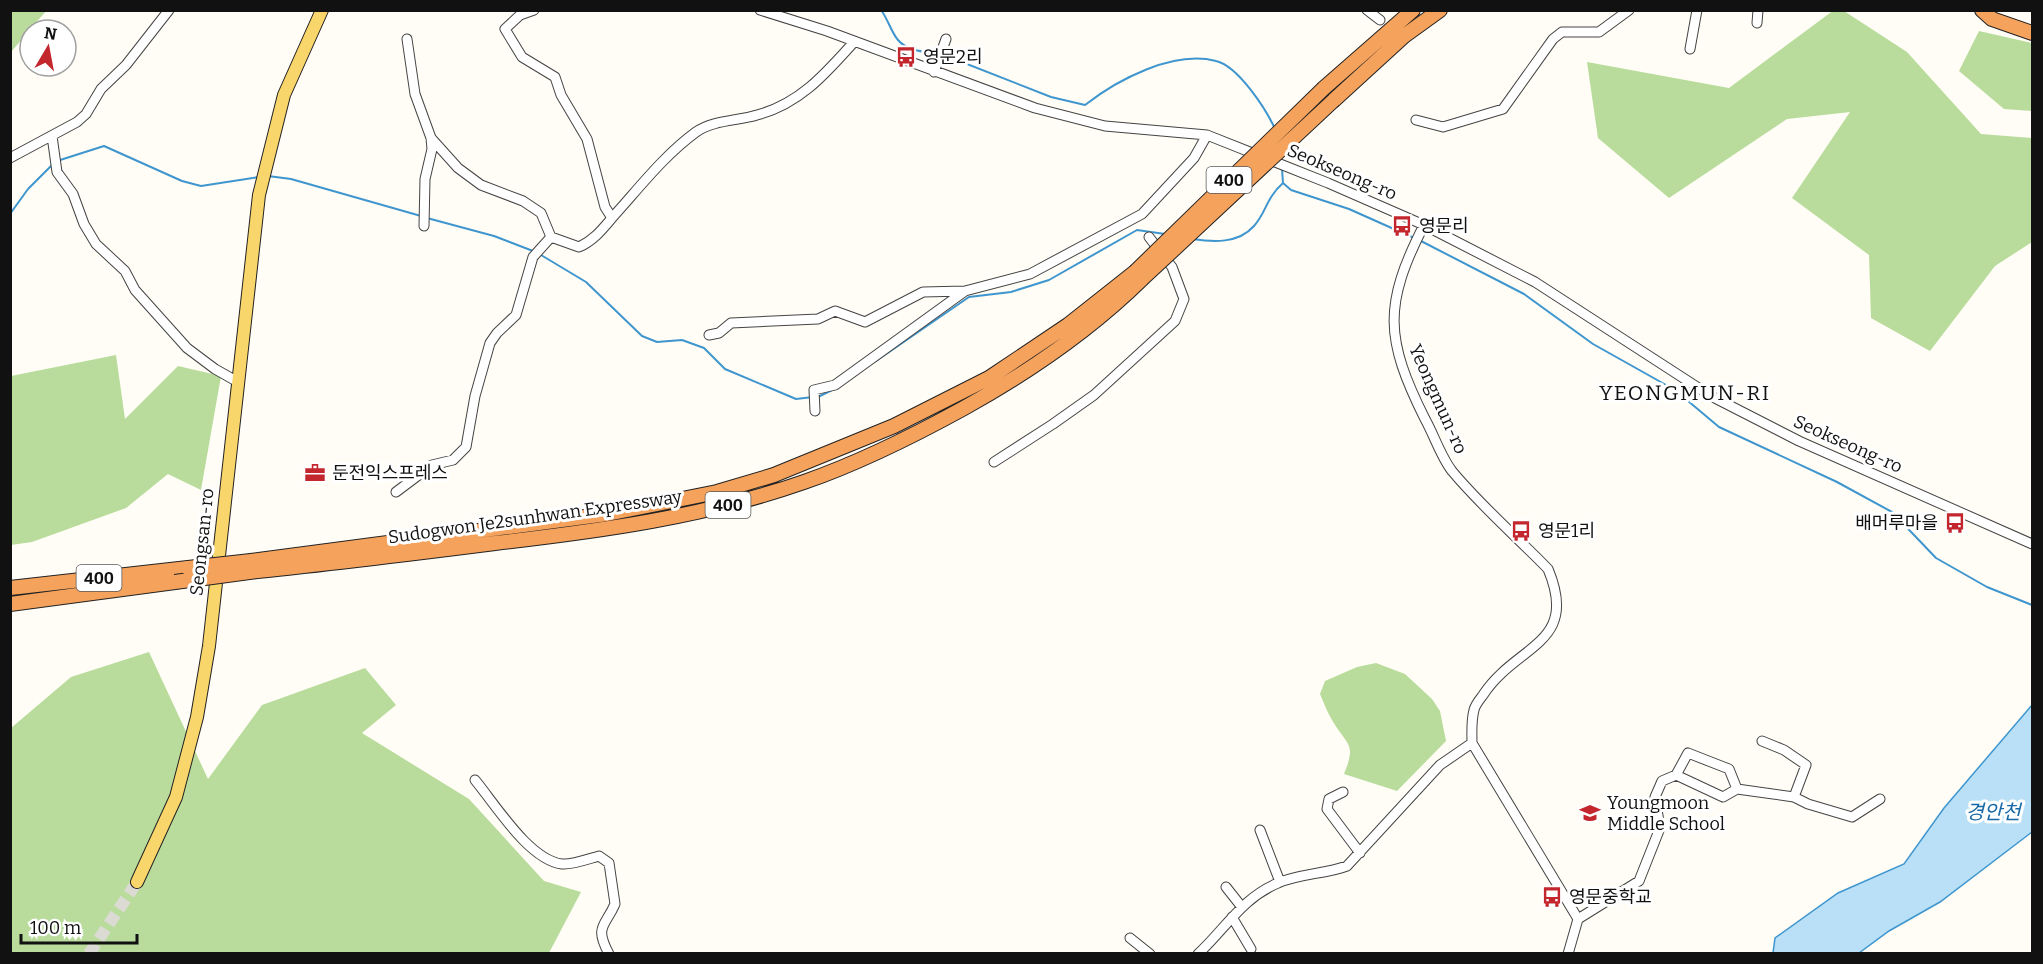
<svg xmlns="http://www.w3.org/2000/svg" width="2043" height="964" font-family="Bitter,'Noto Sans KR',serif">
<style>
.forest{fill:#b9dc9c}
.water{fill:#b9e0f7;stroke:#3f96cf;stroke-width:1.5}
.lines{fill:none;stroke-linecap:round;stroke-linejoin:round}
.stream{stroke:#3f96cf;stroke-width:2}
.major-tunnel{stroke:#dbdad3;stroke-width:12;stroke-dasharray:12 6;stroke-linecap:butt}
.minor-casing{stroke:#444;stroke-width:11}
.major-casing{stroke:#222;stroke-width:14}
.highway-casing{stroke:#222;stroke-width:16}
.minor{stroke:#fff;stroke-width:9}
.major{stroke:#f9d66b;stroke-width:12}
.highway{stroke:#f5a25d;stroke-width:14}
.highway-bridge-casing{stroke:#222;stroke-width:16;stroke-linecap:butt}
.highway-bridge{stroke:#f5a25d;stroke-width:14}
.labels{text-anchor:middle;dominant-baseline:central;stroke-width:6;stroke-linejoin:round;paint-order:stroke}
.shield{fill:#fff;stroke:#585858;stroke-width:1.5}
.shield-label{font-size:16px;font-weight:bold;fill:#111}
.poi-label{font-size:18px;fill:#111;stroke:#fff;text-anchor:start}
.street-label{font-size:18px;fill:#111;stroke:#fff}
.water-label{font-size:20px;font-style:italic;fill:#1768a6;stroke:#fff}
.quarter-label{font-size:21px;letter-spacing:1.5px;fill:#111;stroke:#fff}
</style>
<rect width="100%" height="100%" fill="#fffdf5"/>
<path class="forest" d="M11,10L46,11L11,52L10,11Z
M1834,10L1844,11L1907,52L1981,134L2032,138V242L1995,266L1930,351L1871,318L1869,255L1792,198L1850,112L1787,119L1669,198L1598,138L1587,62L1729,88Z
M1979,31L2032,43V111L2004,109L1959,71Z
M116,355L125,419L178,366L221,376L201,490L168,474L126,508L32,542L11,545V376Z
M149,652L208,779L262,705L365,668L396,705L362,733L469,799L544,881L581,892L549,953L11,954V728L71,677Z
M1376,663L1405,674L1432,699L1440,711L1446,741L1397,791L1344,774C1357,742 1347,746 1332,720C1327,712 1324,703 1320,694L1325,681L1357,667Z"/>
<path class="water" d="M2032,705V832L1940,902L1889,931L1859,953H1773L1775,938L1838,893L1904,864L1944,808Z"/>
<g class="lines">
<path class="stream" d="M881,10C888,19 891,32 898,40C907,51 926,52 938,54
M944,55L1051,97L1085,105C1117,80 1173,50 1216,61C1238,66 1266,109 1275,129
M57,161L104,146L182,181L201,186L259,177
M1282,169L1283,183L1291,190L1349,209L1414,238
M268,176L291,179L421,216
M10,214L28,189L53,164
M427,218L494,236L533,251
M1192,239C1213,242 1238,244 1254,226C1266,213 1266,198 1283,183
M1419,240L1524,294L1593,344L1675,390L1719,427L1837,482L1892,512L1936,558L1987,587L2032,605
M541,255L586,282L642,336L657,342L682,340L704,348L725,369L796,399L813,397
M876,361L969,297L1011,292L1049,280L1137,230L1165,234
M818,397L834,389"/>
<path class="major-tunnel" d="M89,954L137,882"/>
<g class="minor-casing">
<path id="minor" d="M534,10L520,15L505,29L522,57L555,77L561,95L587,139L605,207L612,218
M760,10L827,31L1035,108L1105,126L1207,135L1328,183L1424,225L1535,282L1711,396L1799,441L2032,544
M1367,10L1380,20
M1757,23L1758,10
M407,39L415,94L431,138L432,149L425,179L424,226
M1690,49L1697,10
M934,72L946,39
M1416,120L1443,127L1503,109L1553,39L1562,32H1599L1629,10
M52,136L57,172L73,194L84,224L96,244L125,271L135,290L187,348L215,369L238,382
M431,138L458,168L481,185L523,201L541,213L551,237L579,247C597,239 606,224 619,210C643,183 666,154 696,132C713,120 738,121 757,115C800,104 826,73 854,42
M10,158L77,122L86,114L101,89L126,65L169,10
M1424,225C1383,305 1385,339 1425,419C1434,435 1441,457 1452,471C1481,506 1517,537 1548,569C1580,645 1516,644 1483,695C1480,699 1475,705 1474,710C1471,721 1472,733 1472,743L1578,919L1568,954
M709,335L719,333L731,323L818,319L835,311L865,322L923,292L965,291
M815,411L814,390L835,385L965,291L1030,274L1142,214L1194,158L1207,135
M994,462L1053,424L1094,395L1175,321L1184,299L1172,267L1149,237
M396,492L432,465L453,460L466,447L475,396L490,343L497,333L516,315L533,257L551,237
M1762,741L1784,750L1806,765L1794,797
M475,780C495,804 529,860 562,864C572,865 588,859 599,856L609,863L615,904C605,927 594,926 609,954
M1737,789L1794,797L1808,804L1852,817L1880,799
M1343,792L1329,799L1327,809L1360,853
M1260,830L1280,882
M1226,887L1241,906
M1232,917L1251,949
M1578,919L1639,881L1660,828L1655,797L1662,781L1676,775L1723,797L1737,789L1729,769L1688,753L1676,775
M1130,938L1150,954
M1198,954C1226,928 1242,898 1278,883C1298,874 1325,874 1347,866L1440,765L1472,743"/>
</g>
<g class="major-casing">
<path id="major" d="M137,882L176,797L197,717L209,646L259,195L284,95L322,10"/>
</g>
<g class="highway-casing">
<path id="highway" d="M1982,10L1992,19L2032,33
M1324,88L1413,10
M1334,100L1404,36L1440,10
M251,561L607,514L717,492L774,475L894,426L989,378L1068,325L1135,272
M257,571C336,563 416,553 495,543C599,531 704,517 804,482C859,463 913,436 964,408C1029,372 1089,331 1142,279
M10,588L188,568
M10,604L175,582"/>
</g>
<use href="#minor" class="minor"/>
<use href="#major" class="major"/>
<use href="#highway" class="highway"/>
<g class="highway-bridge-casing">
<path id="highway-bridge" d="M1135,272L1324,88
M1142,279L1334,100
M188,568L251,561
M175,582L257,571"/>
</g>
<use href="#highway-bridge" class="highway-bridge"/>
</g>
<defs>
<g id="bus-bare" transform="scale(1.62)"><path d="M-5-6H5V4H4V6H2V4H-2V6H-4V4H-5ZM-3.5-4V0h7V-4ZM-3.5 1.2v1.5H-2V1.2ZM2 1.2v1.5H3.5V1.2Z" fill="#c4262e" stroke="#fff" stroke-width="2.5" paint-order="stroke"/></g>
<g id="office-bare" transform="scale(1.62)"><path d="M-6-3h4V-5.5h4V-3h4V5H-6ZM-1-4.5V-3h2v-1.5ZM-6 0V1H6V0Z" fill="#c4262e" stroke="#fff" stroke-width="2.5" paint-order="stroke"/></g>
<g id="school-bare" transform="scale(1.62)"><path d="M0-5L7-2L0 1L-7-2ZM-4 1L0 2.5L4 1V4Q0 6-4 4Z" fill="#c4262e" stroke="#fff" stroke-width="2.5" paint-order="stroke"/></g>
</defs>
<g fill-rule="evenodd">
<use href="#bus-bare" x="906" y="57"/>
<use href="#bus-bare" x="1402" y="226"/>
<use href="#office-bare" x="315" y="473"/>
<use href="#bus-bare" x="1955" y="523"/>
<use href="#bus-bare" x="1521" y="531"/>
<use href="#school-bare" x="1590" y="813"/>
<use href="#bus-bare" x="1552" y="897"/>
</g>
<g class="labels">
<g class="shield">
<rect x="1206.5" y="167" width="45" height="26" rx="4.5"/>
<rect x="705.5" y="492" width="45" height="26" rx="4.5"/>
<rect x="76.5" y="565" width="45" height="26" rx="4.5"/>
</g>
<g class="shield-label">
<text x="1229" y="180">400</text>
<text x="728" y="505">400</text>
<text x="99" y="578">400</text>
</g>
<g class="poi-label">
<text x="923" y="57">영문2리</text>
<text x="1419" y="226">영문리</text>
<text x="332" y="473">둔전익스프레스</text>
<text x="1938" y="523" text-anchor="end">배머루마을</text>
<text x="1538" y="531">영문1리</text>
<text x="1607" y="803">Youngmoon<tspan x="1607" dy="21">Middle School</tspan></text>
<text x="1569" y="897">영문중학교</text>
</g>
<g class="street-label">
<text transform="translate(1342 172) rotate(23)">Seokseong-ro</text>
<text transform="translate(1438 399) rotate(66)">Yeongmun-ro</text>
<text transform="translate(1848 444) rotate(24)">Seokseong-ro</text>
<text transform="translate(535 517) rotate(-8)">Sudogwon Je2sunhwan Expressway</text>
<text transform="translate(202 542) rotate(-84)">Seongsan-ro</text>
</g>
<g class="water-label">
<text x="1993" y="812">경안천</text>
</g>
<g class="quarter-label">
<text x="1685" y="393">YEONGMUN-RI</text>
</g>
</g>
<rect width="2043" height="964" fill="none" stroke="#111111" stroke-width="24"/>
<g transform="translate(48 48) rotate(10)"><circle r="28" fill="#ffffff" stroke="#a0a0a0" stroke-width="1.5"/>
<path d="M0-4.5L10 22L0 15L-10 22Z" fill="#c4262e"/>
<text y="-9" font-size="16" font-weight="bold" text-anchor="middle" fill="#111111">N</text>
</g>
<path d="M21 934v9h116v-9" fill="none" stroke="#111111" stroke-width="3"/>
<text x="30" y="934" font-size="18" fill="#111111" stroke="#ffffff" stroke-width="4.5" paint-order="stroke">100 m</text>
</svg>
